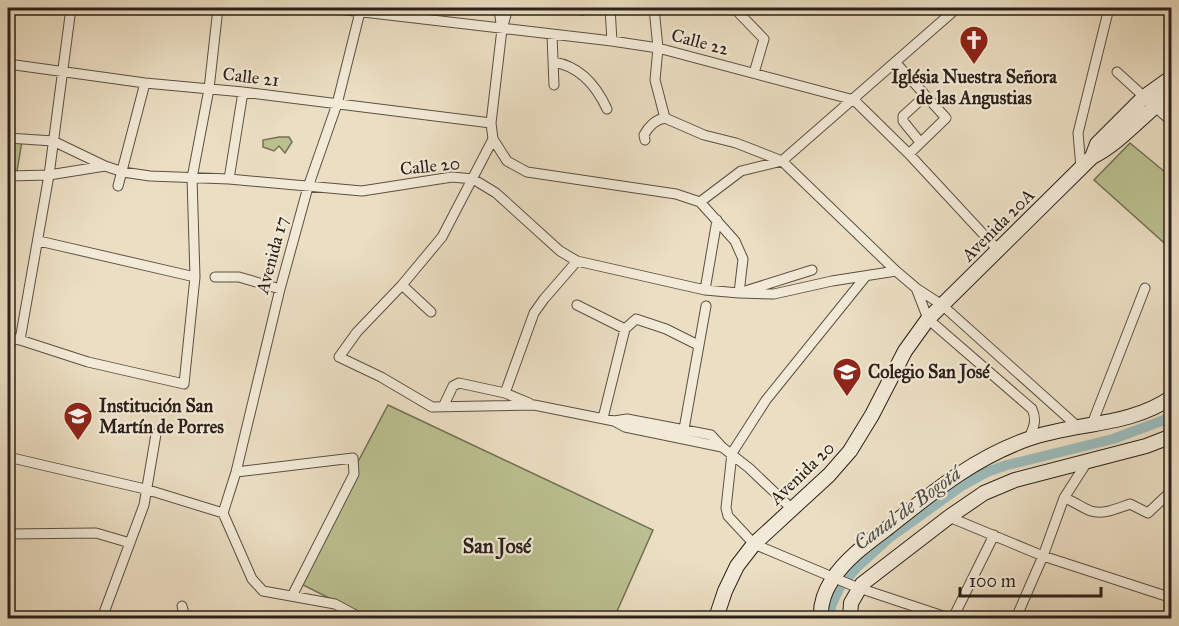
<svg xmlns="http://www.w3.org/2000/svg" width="1179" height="626" font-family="'IM FELL Great Primer',serif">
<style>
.green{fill:#bbc090;stroke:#737055;stroke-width:1.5}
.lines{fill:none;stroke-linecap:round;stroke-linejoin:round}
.canal{stroke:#9bbbbb;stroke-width:10}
.minor-casing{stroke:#5b5044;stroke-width:11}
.secondary-casing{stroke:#2b201a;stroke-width:16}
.minor{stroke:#f2ead7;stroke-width:9}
.secondary{stroke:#f2ead7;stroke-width:14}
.labels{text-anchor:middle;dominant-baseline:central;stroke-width:4.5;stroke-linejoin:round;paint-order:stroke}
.street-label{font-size:18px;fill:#2b201a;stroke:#f2ead7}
.poi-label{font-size:18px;font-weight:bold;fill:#2b201a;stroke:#f2ead7;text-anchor:start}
.water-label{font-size:20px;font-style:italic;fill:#4d4e4a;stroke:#f2ead7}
.neighbourhood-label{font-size:20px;font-weight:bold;fill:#2b201a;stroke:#f2ead7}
</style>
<rect width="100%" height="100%" fill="#ebdec2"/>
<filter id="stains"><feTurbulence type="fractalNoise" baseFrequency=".00333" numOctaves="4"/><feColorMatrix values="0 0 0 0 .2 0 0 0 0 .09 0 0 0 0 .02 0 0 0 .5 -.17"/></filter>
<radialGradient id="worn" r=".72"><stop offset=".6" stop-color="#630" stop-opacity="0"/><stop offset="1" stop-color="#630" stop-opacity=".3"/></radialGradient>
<path class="green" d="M279,137H289L292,142L285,153L279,146L274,151L263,147V140Z
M8,139L22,141L17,171L8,172Z
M1130,143L1171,177V249L1094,180Z
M388,405L653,530L614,618H369L295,581Z"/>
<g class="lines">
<path class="canal" d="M830,618L831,606L840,587L857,567L889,538L963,485L987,472L1007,465L1113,439L1172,417"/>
<g class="minor-casing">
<path id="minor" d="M329,8L612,41L658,48L854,100L909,154L998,250
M499,8L501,24
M508,8L502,29L491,123L493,139L442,237L402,285L357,332L339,357L381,377L432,407L534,405L614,421L625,427L722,447
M567,8L582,10L598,8
M610,8L612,41
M654,8L658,48L655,80L665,118
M734,8L764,39L754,73
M552,35L554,85
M553,62C580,66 596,85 607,109
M896,63L946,118L909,154
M8,64L145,83L243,92L491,123
M1117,72L1172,122
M665,118L704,135L736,143L782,161L896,271L916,288L942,305L1077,426
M8,138L53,141L105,166
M493,139L507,161L527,172L676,194L700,202L735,241L743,259L739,293L812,270
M645,140L644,135C648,127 656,119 665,118
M920,142L903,121V116L925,96
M1081,168L1078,133L1109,8
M8,176L49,175L105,166L123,172L150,176L229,179L362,191L452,177L473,179L496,193L560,251L577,261L705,290L739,293L774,294L832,281L896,271
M229,179L243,92
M118,186L145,83
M700,202L741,171L782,161L957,8
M39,241L195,277
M866,276L766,400L732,453L726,508L728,516L754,544L856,587L949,618
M215,277H239L280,289
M402,285L431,312
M916,288L928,319L1032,409C1037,420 1034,427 1029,438
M705,290L717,220
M577,305L625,329
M8,338L20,340L88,362L184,384L195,277L192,178L209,89L218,8
M20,340L49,175L71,8
M505,393L534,313L544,299L577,261
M443,407L453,386L459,383L505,393L529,403
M603,418L625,329L636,319L666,329L698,345
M614,421L627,419L711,435L722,447L749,468L791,508
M1092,424L1145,288
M684,429L706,306
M8,457L145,489L223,513L252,579L263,591L335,604L361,618
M236,472L353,458L354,474L292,596
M1064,498C1074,501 1082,508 1091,511C1104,515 1118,508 1130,504L1148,513L1166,496L1172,495
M223,513L236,472L280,289L308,187L337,104L361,8
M949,517L1043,556L1172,598
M8,534L96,533L130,543
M182,606L185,618
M102,618L144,505L156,434
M953,618L994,535
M1016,618L1043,556L1064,498L1087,462"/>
</g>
<g class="secondary-casing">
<path id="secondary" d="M1092,157L1097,144L1144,97L1172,77
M716,618L725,591L737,566L754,544L829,475L850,451L872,415L905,351L928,319L1092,157C1122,142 1144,113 1172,93
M821,618C820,605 825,591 832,580C846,558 869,542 889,527C933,492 974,458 1028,439C1076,422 1129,427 1172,397
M850,618L851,603L862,584L949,517L984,493L1015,480L1146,446L1172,436"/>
</g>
<use href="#minor" class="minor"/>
<use href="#secondary" class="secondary"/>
</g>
<defs>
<g id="church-pin" transform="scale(1.5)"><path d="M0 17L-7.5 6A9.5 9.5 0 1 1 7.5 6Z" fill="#8f2418" stroke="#f2ead7"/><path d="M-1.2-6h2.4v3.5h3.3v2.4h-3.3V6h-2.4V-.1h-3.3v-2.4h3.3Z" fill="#fff"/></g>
<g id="school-pin" transform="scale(1.5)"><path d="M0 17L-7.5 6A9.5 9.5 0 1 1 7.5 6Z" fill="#8f2418" stroke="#f2ead7"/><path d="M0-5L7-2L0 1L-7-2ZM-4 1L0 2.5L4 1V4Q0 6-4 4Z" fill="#fff"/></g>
</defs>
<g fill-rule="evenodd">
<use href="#church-pin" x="974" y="40"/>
<use href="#school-pin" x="847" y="372"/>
<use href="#school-pin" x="78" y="416"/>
</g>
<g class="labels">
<g class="street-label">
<text transform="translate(700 42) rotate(15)">Calle 22</text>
<text transform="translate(251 77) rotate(7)">Calle 21</text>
<text transform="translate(430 166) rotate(-6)">Calle 20</text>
<text transform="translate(998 225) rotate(-45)">Avenida 20A</text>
<text transform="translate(272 255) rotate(-75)">Avenida 17</text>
<text transform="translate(802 473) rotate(-44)">Avenida 20</text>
</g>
<g class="poi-label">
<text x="974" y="77" text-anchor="middle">Iglésia Nuestra Señora<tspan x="974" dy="21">de las Angustias</tspan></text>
<text x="868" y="372">Colegio San José</text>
<text x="99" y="406">Institución San<tspan x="99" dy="21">Martín de Porres</tspan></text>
</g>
<g class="water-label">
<text transform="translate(907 508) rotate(-36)">Canal de Bogotá</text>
</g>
<g class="neighbourhood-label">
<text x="497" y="546">San José</text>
</g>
</g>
<rect width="1179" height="626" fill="none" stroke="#ebdec2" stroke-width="30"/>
<rect x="9" y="9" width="1161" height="608" fill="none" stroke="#2b201a" stroke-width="3"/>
<rect x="15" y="15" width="1149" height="596" fill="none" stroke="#2b201a" stroke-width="1.5"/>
<path d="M960 587v9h141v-9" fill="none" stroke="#2b201a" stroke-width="3"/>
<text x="969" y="587" font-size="18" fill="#2b201a" stroke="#f2ead7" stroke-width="4.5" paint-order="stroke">100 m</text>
<rect width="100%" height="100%" filter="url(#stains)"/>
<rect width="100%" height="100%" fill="url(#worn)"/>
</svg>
